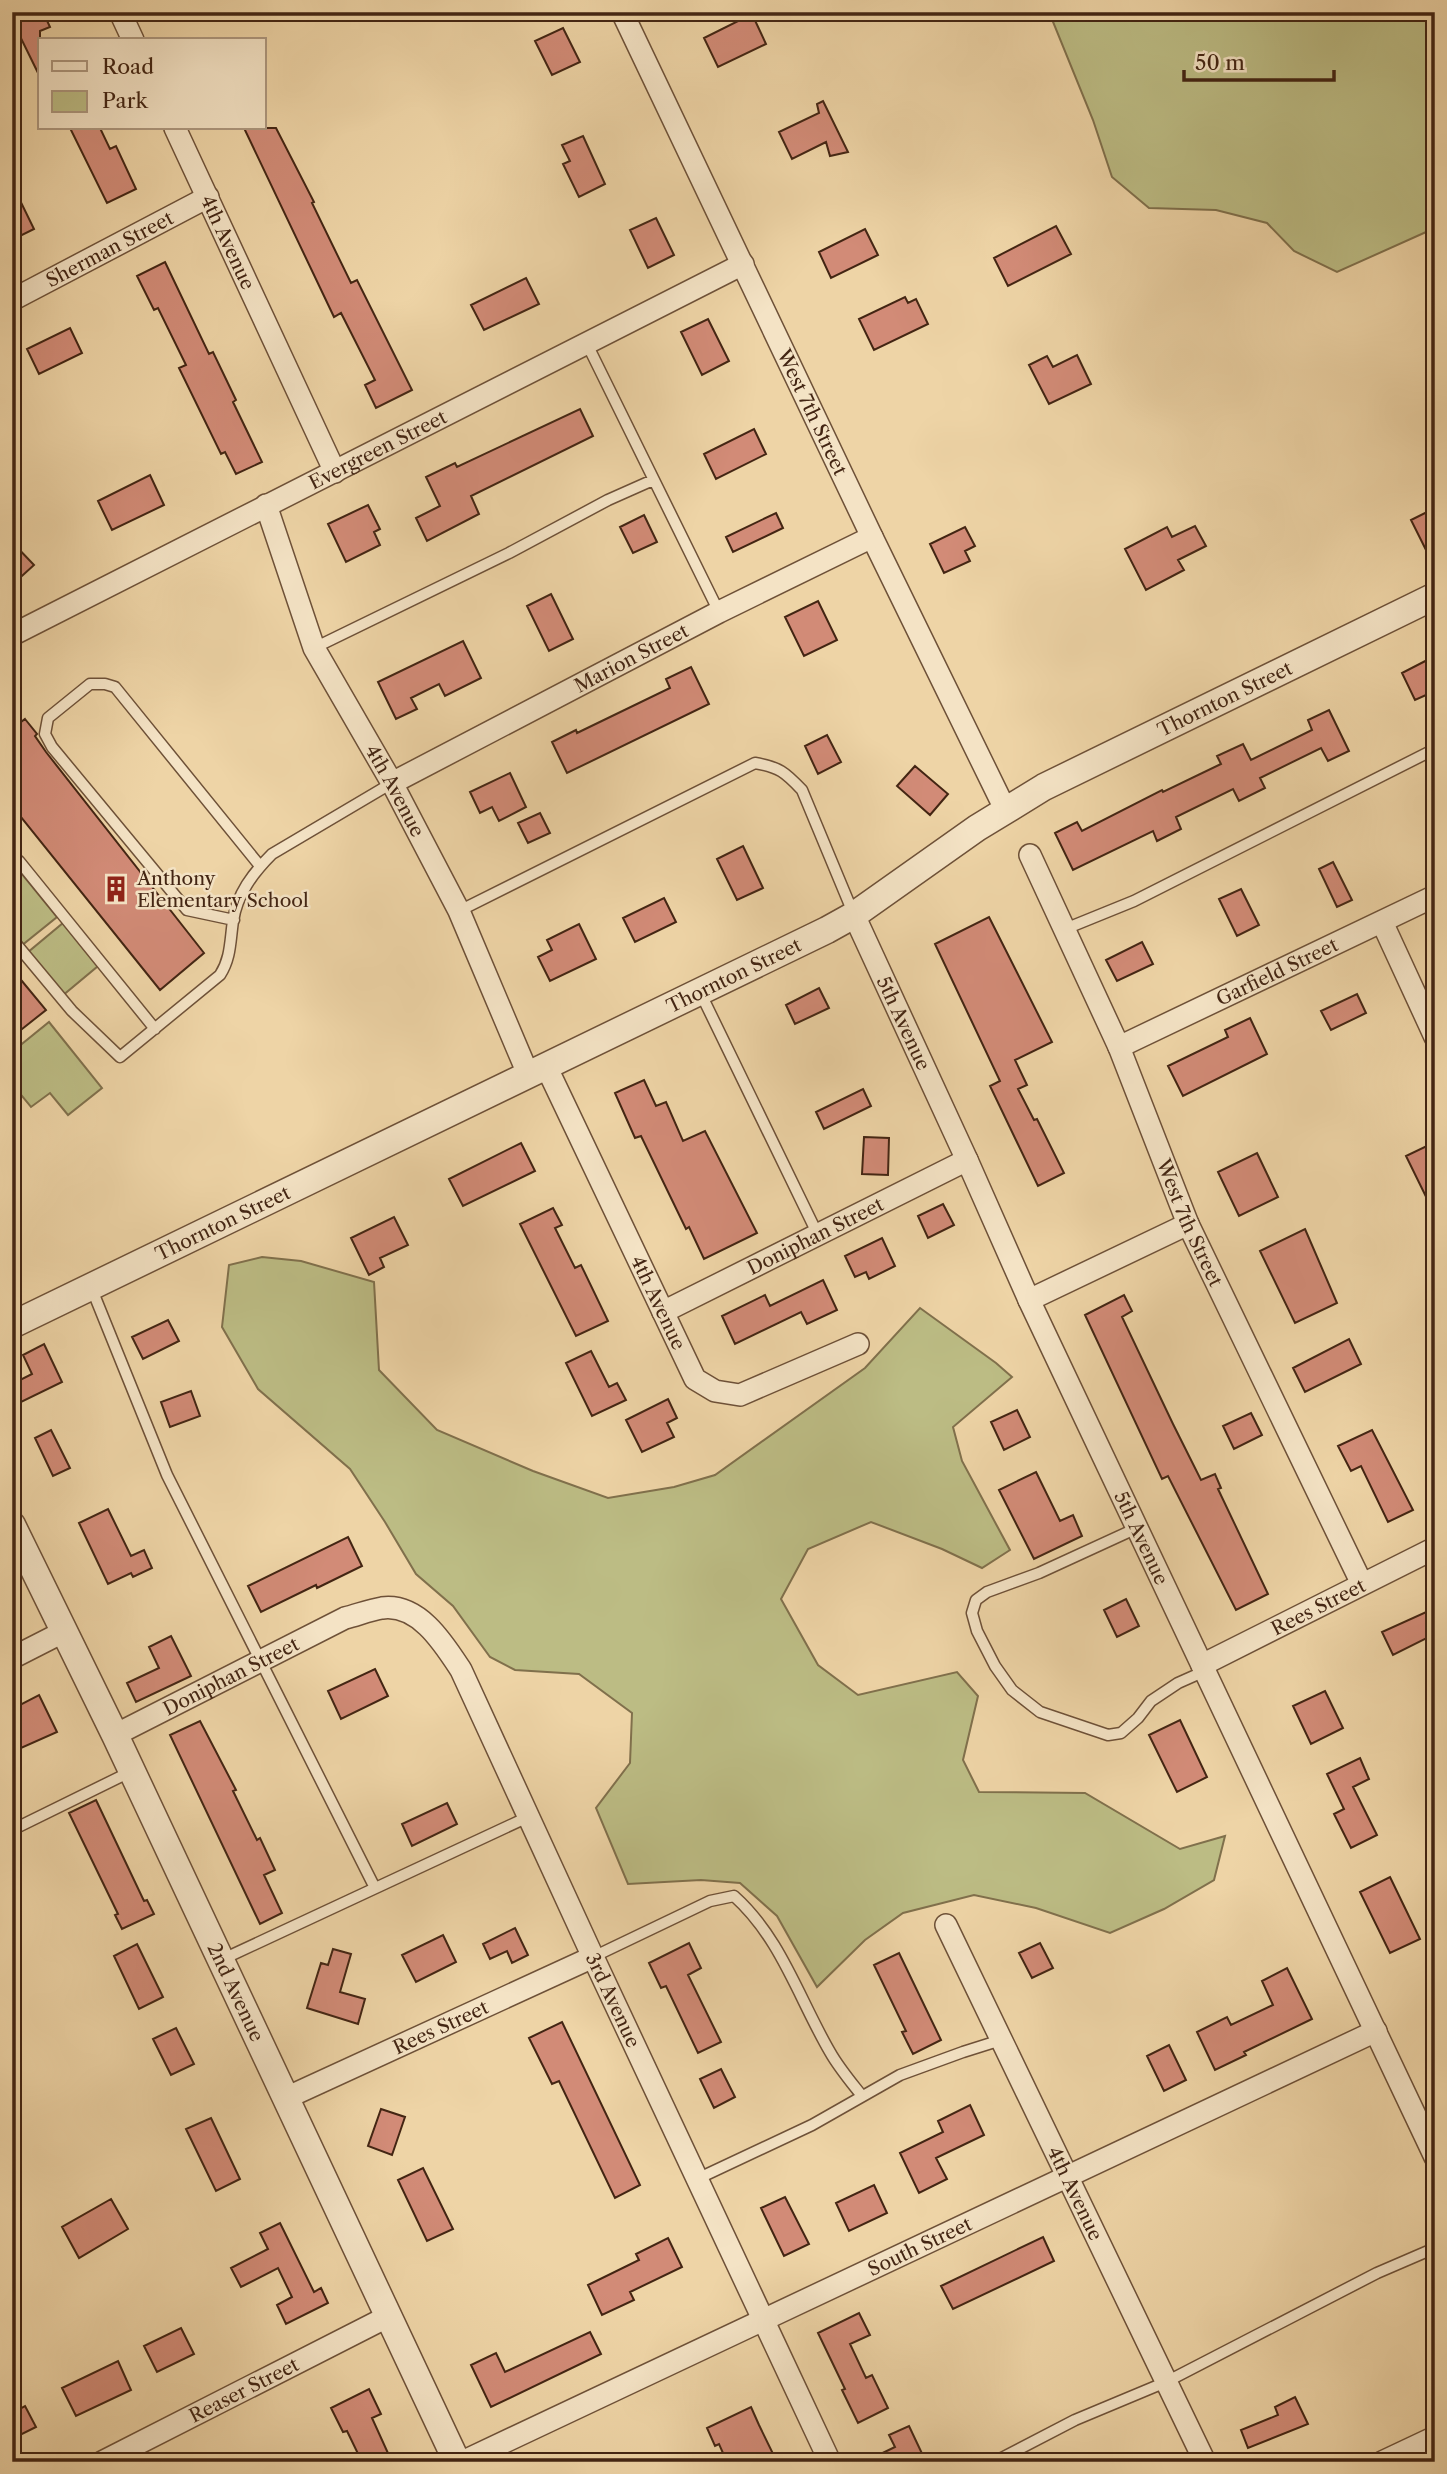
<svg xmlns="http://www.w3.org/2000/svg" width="1447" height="2474" font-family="'Libre Caslon Text',serif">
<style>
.green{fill:#bcbc84;stroke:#80704c;stroke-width:2}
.building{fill:#d28b77;stroke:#432513;stroke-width:2}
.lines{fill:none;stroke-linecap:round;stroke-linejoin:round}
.service-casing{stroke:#6e5138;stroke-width:13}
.minor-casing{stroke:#6e5138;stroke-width:24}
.tertiary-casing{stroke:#6e5138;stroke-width:29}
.service{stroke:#f4e3c5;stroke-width:10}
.minor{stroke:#f4e3c5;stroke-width:21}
.tertiary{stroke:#f4e3c5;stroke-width:26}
.labels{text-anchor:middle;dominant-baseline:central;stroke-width:5;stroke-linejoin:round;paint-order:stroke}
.street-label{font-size:19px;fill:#432513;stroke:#f4e3c5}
.poi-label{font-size:19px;fill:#432513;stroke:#f4e3c5;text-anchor:start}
</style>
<rect width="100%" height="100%" fill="#eed4a6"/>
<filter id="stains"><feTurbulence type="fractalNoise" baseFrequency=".00286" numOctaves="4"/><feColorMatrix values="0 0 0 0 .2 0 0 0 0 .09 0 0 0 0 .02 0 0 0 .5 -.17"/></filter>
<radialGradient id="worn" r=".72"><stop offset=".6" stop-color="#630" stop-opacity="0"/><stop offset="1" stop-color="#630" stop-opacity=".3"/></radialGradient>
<path class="green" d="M1049,12H1435V228L1337,272L1294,251L1267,223L1216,210L1149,208L1112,177L1093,120Z
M22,874L57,917L21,946L12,935V882Z
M63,923L98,966L62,996L27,953Z
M49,1022L102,1088L68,1115L50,1093L31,1107L12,1084V1052Z
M262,1257L301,1261L374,1282L379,1370L437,1430L533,1471L608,1498L674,1487L715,1475L865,1368L920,1308L996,1363L1012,1377L953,1427L962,1461L1010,1550L982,1568L942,1549L871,1522L808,1549L781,1599L818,1665L858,1695L957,1672L978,1696L963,1760L979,1792L1085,1793L1180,1849L1225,1836L1214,1880L1164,1909L1110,1933L1036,1908L974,1895L903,1913L865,1940L817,1987L777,1916L740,1883L701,1880L628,1884L596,1808L630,1763L632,1713L579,1674L515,1670L490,1657L453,1606L416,1574L385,1522L350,1469L258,1389L222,1327L229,1265Z"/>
<path class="building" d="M12,12H43L50,27L40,31V77L12,20Z
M752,14L766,44L718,67L704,38Z
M563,28L580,62L552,75L535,41Z
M823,101L848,152L830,156L826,142L792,159L779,132L819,113L817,104Z
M70,128H100L110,149L116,146L136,189L107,203Z
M244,128H276L314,202L312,203L351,283L357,280L412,390L376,408L365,385L375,380L341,313L334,317Z
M583,136L605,184L579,197L563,164L570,161L562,145Z
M12,184L34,229L12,240Z
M656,218L674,255L648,268L630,230Z
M1056,226L1071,254L1008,286L994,258Z
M865,229L878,255L831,278L819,252Z
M165,262L209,354L213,352L236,400L233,402L262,462L236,474L225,452L221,454L179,368L186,365L158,308L154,310L137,276Z
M526,278L539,304L484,330L471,305Z
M905,297L908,303L916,299L928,324L874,350L859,319Z
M708,319L729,361L702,375L681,332Z
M70,328L82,353L39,374L27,349Z
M1077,355L1091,384L1049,404L1029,365L1047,356L1053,367Z
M580,409L593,436L471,496L479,514L427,541L416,518L440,506L426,477L455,463L457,467Z
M754,429L766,454L716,479L704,454Z
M150,475L164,505L112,530L98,501Z
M368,505L380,529L374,532L380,545L346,562L328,524Z
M1435,508V568L1411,520Z
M776,513L783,528L733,552L726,537Z
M644,515L657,542L633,553L620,527Z
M1195,526L1206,546L1178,560L1184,570L1146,590L1125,549L1167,527L1172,537Z
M965,527L975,546L965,551L970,561L944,573L930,544Z
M12,542L34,565L12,585Z
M551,594L573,639L549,651L527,606Z
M818,601L837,640L804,656L785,617Z
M463,641L481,678L445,696L439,684L411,698L417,709L396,719L378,682Z
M1435,656V691L1415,700L1402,673Z
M691,667L709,704L567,773L552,742L576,730L577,733L670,688L666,679Z
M1329,710L1349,751L1328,761L1321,748L1260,778L1265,788L1239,801L1233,789L1176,817L1181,829L1157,841L1153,831L1073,870L1055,833L1077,822L1082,831L1162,790L1163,792L1221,764L1217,756L1243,744L1251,760L1312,730L1308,720Z
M25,719L37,734L35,736L46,752L204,953L160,990L12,806V729Z
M827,735L841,762L818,774L805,746Z
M915,766L948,794L930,815L897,786Z
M510,773L526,807L499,821L492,807L480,813L470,792Z
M540,813L550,833L528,843L518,823Z
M743,846L763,888L737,900L717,859Z
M1333,862L1352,900L1337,907L1319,869Z
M1241,889L1259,925L1237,936L1219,899Z
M664,898L676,922L635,942L623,918Z
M989,917L1052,1042L1015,1060L1027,1085L1018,1089L1034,1120L1037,1119L1064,1173L1038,1186L990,1086L1000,1081L935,944Z
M579,924L596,959L550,981L538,957L552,950L547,940Z
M1142,942L1153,964L1117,981L1106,960Z
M12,969L46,1010L12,1037Z
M819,988L829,1008L795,1024L786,1005Z
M1357,994L1366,1013L1331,1030L1321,1011Z
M1250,1018L1267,1054L1183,1096L1168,1066L1228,1037L1225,1030Z
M644,1080L656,1106L666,1102L683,1141L705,1131L757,1233L704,1259L689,1227L686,1229L641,1136L635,1138L615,1093Z
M863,1089L871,1106L824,1129L816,1112Z
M864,1137L889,1138L888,1175L862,1174Z
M1435,1142V1215L1406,1156Z
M521,1143L535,1171L463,1206L449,1179Z
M1257,1153L1278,1197L1239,1216L1218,1172Z
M943,1204L954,1225L928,1238L918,1216Z
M553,1208L562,1225L555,1228L575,1268L581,1265L608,1321L576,1336L520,1224Z
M394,1217L408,1245L380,1258L384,1267L369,1275L351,1238Z
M1305,1229L1337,1303L1295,1323L1260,1251Z
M882,1238L895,1266L869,1279L866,1272L855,1277L845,1256Z
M823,1280L837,1310L807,1324L801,1312L735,1344L722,1316L765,1295L770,1306Z
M1124,1295L1132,1311L1122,1317L1173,1424L1201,1480L1215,1474L1221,1488L1218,1489L1268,1594L1236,1610L1168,1476L1162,1479L1085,1315Z
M168,1320L179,1341L143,1359L132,1337Z
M1349,1339L1361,1364L1305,1392L1293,1368Z
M44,1344L62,1382L17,1404L12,1394V1384L32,1374L23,1355Z
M591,1351L609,1387L617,1383L626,1400L592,1416L566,1363Z
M191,1391L200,1416L170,1427L161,1402Z
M668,1399L677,1418L667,1423L674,1437L642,1452L626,1420Z
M1017,1410L1030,1437L1004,1450L991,1422Z
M1251,1413L1262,1435L1234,1449L1223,1426Z
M51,1430L70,1468L53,1476L35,1438Z
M1372,1430L1413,1510L1388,1522L1361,1466L1351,1471L1338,1446Z
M1036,1472L1060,1521L1073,1515L1082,1536L1034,1559L999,1490Z
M108,1509L131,1556L144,1550L152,1568L133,1577L131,1573L108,1584L79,1523Z
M348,1537L362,1566L317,1588L316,1585L261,1612L248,1586Z
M1126,1599L1139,1626L1117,1637L1104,1610Z
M1435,1608V1634L1393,1655L1382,1632Z
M171,1636L191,1676L136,1702L127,1683L159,1668L149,1647Z
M375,1669L388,1696L341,1719L328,1691Z
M1325,1691L1343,1728L1311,1744L1293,1706Z
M39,1695L57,1732L12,1752V1709Z
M1180,1720L1207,1777L1177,1792L1149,1735Z
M200,1721L236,1790L233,1791L257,1840L260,1838L275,1870L264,1875L282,1913L260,1924L170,1735Z
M1360,1758L1369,1779L1353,1787L1377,1835L1351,1848L1334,1814L1344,1809L1327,1774Z
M96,1800L144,1901L147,1900L154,1914L122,1929L115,1915L118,1914L69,1813Z
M447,1803L457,1824L412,1846L402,1824Z
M1390,1877L1420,1939L1390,1953L1360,1892Z
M515,1928L528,1955L512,1963L507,1951L490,1959L483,1944Z
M443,1935L456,1962L416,1982L402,1955Z
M689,1943L701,1968L688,1975L721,2042L698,2053L666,1986L661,1988L649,1963Z
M1040,1943L1053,1968L1032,1978L1019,1953Z
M137,1944L163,1997L139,2009L114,1956Z
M333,1949L351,1954L340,1992L365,1999L358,2024L307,2008L321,1963L328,1965Z
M899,1953L941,2040L913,2054L902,2032L906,2031L874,1965Z
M1287,1968L1312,2019L1244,2052L1246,2055L1215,2070L1197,2032L1227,2017L1231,2025L1273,2005L1262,1981Z
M562,2022L640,2185L615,2198L559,2081L552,2084L529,2038Z
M176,2028L194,2064L171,2075L153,2039Z
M1169,2045L1186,2080L1164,2091L1147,2056Z
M721,2069L735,2097L714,2108L700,2079Z
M970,2105L984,2135L936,2158L947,2179L919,2193L900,2153L943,2132L938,2121Z
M381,2109L405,2117L392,2155L368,2146Z
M211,2118L240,2179L216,2191L186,2129Z
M423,2168L453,2229L427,2241L398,2180Z
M874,2185L887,2213L849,2231L836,2203Z
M785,2197L809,2244L784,2256L761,2208Z
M111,2199L128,2229L79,2258L62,2227Z
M280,2223L314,2292L321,2288L328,2303L286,2324L277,2305L292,2297L278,2268L241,2287L231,2268L268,2249L260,2233Z
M1043,2237L1054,2261L953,2309L941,2286Z
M668,2238L682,2267L630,2292L634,2300L602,2315L588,2285L639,2260L636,2254Z
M859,2313L870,2335L850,2344L866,2378L872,2375L888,2408L858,2423L842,2390L845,2389L818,2333Z
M181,2328L194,2354L157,2372L144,2346Z
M590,2332L601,2354L491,2407L471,2365L496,2353L505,2372Z
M118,2361L131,2390L76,2416L62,2388Z
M369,2389L381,2414L372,2418L392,2462H362L347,2431L343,2432L331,2408Z
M1295,2397L1308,2424L1248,2448L1241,2430L1278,2415L1275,2407Z
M25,2406L36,2427L12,2439V2413Z
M751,2407L759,2425L777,2462H727L719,2444L715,2446L707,2428Z
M909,2426L926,2462H864L895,2447L889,2435Z"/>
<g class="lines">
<g class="service-casing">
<path id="service" d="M587,344L719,612
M314,648L509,553L608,500L653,480
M12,859L19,861L155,1029
M459,911L755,763C779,767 785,772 802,790L854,915
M234,920L187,910L52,747L45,734L48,718L90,684H105L115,687L260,866
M1065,929L1134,901L1435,749
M12,939L72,1011L120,1057L220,975C231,958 230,941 233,921C237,894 253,873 272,854L392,783
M700,992L818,1235
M91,1287L167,1475L375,1888
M1137,1528L1039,1573L987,1592L976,1600L972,1613L977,1631L995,1666L1012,1690L1040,1712L1108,1735L1121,1733L1138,1718L1151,1701L1178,1683L1205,1671
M12,1830L132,1771
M593,1957L710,1901L734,1896C781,1938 799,1999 830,2052C839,2068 851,2082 862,2096
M221,1960L528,1817
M697,2179L812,2125L900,2075L963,2052L1001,2040
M994,2462L1075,2420L1166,2382L1377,2273L1435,2248"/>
</g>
<g class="minor-casing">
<g id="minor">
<path d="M120,12L133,40"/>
<path id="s1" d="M622,12L872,537L1005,809"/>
<path id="s2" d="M175,128L335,472"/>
<path id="s3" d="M12,300L208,197"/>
<path id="s4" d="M266,505L314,648L392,783L459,911L528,1074"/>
<path id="s5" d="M12,635L743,264"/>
<path id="s6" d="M392,783L719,612L872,537"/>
<path id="s7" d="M1030,855L1119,1047L1188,1224L1362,1584"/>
<path id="s8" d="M854,915L967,1160L1029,1300L1435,2157"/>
<path d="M1382,922L1435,1037"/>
<path id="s9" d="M1119,1047L1435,896"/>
<path id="s10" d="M546,1066L695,1379L715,1391L740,1395L858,1344"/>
<path d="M1029,1300L1188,1224"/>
<path id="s11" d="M663,1312L967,1160"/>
<path d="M12,1658L65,1631"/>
<path id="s12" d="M1202,1665L1435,1548"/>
<path id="s13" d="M115,1735L345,1618C357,1615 370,1610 382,1608C419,1603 444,1644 461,1670L593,1957L830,2462"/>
<path id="s14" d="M946,1925L1205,2462"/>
<path id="s15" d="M286,2098L593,1957"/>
<path id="s16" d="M102,2462L387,2317"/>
<path id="s17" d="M462,2462L1376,2031"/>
<path d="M1382,2462L1435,2437"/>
</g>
</g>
<g class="tertiary-casing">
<g id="tertiary">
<path id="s18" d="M12,1325L827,930L854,915L977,828L1044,787L1435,596"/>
<path id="s19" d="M12,1525L115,1735L457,2462"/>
</g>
</g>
<use href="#service" class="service"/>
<use href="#minor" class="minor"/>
<use href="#tertiary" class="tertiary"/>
</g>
<defs>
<g id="building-bare" transform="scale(2.1)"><path d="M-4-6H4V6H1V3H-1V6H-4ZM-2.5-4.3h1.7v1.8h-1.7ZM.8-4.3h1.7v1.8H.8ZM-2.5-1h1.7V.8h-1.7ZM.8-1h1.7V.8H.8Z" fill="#8f2418" stroke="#f4e3c5" stroke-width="2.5" paint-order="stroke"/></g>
</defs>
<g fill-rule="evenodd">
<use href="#building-bare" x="116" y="889"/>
</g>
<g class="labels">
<g class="street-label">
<text stroke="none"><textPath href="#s2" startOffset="126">4th Avenue</textPath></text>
<text stroke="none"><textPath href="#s3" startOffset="110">Sherman Street</textPath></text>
<text stroke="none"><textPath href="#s1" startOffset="443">West 7th Street</textPath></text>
<text stroke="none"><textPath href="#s5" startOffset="410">Evergreen Street</textPath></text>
<text stroke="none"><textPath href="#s6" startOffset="270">Marion Street</textPath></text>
<text stroke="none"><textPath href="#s18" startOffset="1367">Thornton Street</textPath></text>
<text stroke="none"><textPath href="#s4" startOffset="315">4th Avenue</textPath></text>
<text stroke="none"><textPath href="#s9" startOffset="175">Garfield Street</textPath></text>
<text stroke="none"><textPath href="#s18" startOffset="802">Thornton Street</textPath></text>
<text stroke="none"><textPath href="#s8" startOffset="119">5th Avenue</textPath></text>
<text stroke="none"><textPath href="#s7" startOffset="401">West 7th Street</textPath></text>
<text stroke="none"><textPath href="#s18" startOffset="234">Thornton Street</textPath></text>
<text stroke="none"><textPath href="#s11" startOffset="170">Doniphan Street</textPath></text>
<text stroke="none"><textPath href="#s10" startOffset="262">4th Avenue</textPath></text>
<text stroke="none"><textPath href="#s8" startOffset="686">5th Avenue</textPath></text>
<text stroke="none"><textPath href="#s12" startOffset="130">Rees Street</textPath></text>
<text stroke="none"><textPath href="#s13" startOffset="130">Doniphan Street</textPath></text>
<text stroke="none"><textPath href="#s19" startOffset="518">2nd Avenue</textPath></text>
<text stroke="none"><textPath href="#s13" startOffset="766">3rd Avenue</textPath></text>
<text stroke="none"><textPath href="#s15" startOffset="170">Rees Street</textPath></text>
<text stroke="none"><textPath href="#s14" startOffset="298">4th Avenue</textPath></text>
<text stroke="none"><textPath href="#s17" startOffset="506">South Street</textPath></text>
<text stroke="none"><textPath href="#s16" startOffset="159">Reaser Street</textPath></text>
</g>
<g class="poi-label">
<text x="137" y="878">Anthony<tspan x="137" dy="22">Elementary School</tspan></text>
</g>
</g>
<rect width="1447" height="2474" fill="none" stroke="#eed4a6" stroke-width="42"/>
<rect x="14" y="14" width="1419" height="2446" fill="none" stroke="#432513" stroke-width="3.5"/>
<rect x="21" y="21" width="1405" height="2432" fill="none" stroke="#432513" stroke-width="2"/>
<rect x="38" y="38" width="228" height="91" fill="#f4e3c5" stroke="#ad977e" stroke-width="2"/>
<rect x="52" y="61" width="35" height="10" fill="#f4e3c5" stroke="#ad977e" stroke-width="2"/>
<text x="102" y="74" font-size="21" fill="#432513">Road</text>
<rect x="52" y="91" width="35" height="21" fill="#bcbc84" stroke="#ad977e" stroke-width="2"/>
<text x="102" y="108" font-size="21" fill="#432513">Park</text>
<path d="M1184 70v10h150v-10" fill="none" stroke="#432513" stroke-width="3.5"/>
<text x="1195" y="70" font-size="21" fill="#432513" stroke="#f4e3c5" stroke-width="5" paint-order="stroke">50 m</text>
<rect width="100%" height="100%" filter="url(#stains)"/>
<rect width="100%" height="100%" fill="url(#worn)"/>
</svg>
